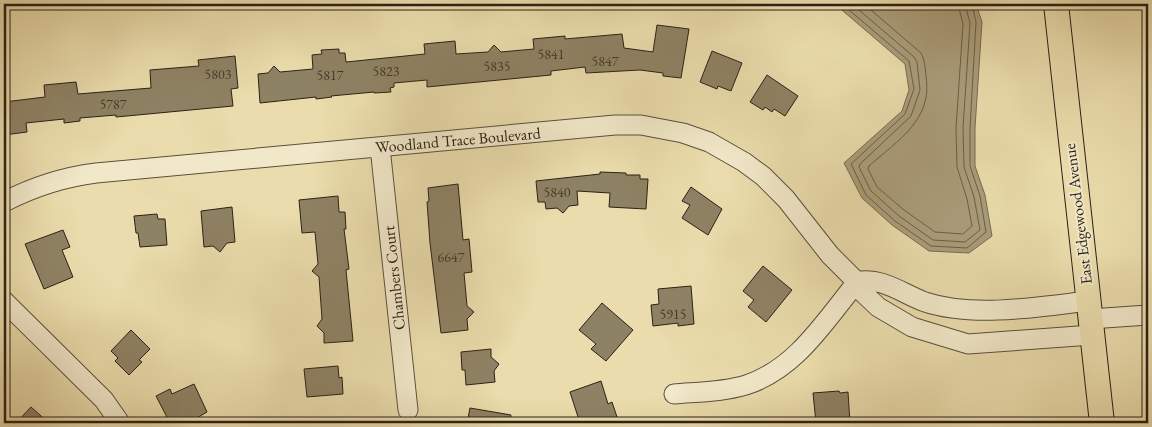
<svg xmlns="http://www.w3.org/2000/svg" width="1152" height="427" font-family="'EB Garamond',serif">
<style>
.water{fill:#a99c79;stroke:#766b52}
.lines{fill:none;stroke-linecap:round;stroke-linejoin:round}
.shore{stroke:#6a5e48;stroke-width:1}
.building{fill:#8e8264;stroke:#2a2117}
.minor-casing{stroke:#5a503c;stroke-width:21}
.major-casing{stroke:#2a2117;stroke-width:26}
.minor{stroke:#f1e8c9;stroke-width:19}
.major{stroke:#eadcac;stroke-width:24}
.labels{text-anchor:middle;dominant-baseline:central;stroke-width:4;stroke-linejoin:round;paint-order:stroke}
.number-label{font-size:14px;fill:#43392a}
.street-label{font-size:16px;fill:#2a2117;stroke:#f1e8c9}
</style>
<rect width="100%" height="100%" fill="#eadcac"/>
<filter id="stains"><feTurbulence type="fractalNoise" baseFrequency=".004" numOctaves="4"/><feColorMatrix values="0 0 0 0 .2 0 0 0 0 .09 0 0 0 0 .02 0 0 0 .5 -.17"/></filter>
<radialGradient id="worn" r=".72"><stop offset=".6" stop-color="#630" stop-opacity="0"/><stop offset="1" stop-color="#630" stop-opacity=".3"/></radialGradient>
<path class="water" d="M843,4H976L982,22L975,128V166L985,195L992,236L969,253L929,251L892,225L862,198L844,163L902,111L909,90L905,64L836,5Z"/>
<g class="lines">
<path class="shore" d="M842,4L909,61L914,89L905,114L851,164L866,195L895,221L931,246L967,248L986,232L980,196L970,166V128L976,22L972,4
M852,4L914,57L917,62L920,90L911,116L860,164L859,167L871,191L899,216L933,240L965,242L980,230L974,197L964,167L963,128L970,23L965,4
M864,4L921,53C925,60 925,68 926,76C933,120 898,140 869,166L868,169L877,187L904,210L935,232L963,234L972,226L967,199L957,167L956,128L963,24L958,4"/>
</g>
<path class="building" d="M657,25L689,29L681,78L663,76V73L640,70L586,73L585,67L551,71V75L427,87V80L394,83V87L390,88L391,92L374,93V92L331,96L332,97L316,99V97L260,103L258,74L268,73L274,66L280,72L313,69L312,55L322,54L321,50L339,49V53H345L346,62L425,54L424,44L455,41L456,54L488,52L494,45L501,52L534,49L533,39L565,36V39L622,34L624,48L653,52Z
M712,51L742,63L731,91L718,86L717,89L700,82Z
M235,56L238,88L231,89L233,106L116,117V115L80,118V121L64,123V119L26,123L27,132L4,135V102L45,97L44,85L76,82L78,94L151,88L150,70L199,66L198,60Z
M767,75L798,96L785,116L774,109L772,112L765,107L763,110L750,102Z
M600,172L626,173V175H640V179H648L646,209L609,207L610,193L577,191L578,205L569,206L563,213L557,208L546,209L545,202H538L536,181L600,174Z
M458,184L463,240L469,239L472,272L464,273L467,306L474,312L467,319L468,330L441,333L430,243L427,202L429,201L428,188Z
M691,187L722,209L708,235L682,218L690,205L682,201Z
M338,196L339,212H345L346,229H344L349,269L346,270L353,341L324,343V333L317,326L322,319L319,277L312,271L318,264L315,232L302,233L299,200Z
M232,207L235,242L227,243L220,252L213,246L204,247L201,211Z
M157,214L158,219H165L167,245L140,247L138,233H136L134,216Z
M63,230L70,247L62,250L73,277L44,289L25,244Z
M763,266L792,290L766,322L748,307L754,300L743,291Z
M691,286L694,324L678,326V323L653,326L651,305L659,304L658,289Z
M602,303L633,330L606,361L591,349L596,344L579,330Z
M131,330L150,349L139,360L142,362L129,375L115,361L118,358L111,351Z
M491,349V357L499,364L494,371L495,382L466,385L465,370H462L461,352Z
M338,366L339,378L342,377L343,394L307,397L304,369Z
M601,381L608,404L612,402L618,420L607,423H580L570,392Z
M194,384L207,412L188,423H170L156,396L170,389L172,394Z
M839,391L840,393L848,392L850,423H816L813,393Z
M31,407L49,423H16Z
M470,408L511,415L510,423H467Z"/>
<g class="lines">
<g class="minor-casing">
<path id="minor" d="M380,147L408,410
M4,202C33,187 64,177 96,173L615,125H641L683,133L709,142L744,162L763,176L786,199L830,255L857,282L859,289L878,307L912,327L968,344L1092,335
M857,282C881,276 903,294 925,302C973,318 1039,307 1088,301
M4,301L104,400L120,423
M1090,319L1148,315
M674,394C697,392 723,392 746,385C796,369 825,321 857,282"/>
</g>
<g class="major-casing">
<path id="major" d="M1056,4L1102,423"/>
</g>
<use href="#minor" class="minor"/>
<use href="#major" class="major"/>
</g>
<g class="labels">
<g class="number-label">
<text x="551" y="54">5841</text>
<text x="605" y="61">5847</text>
<text x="497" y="66">5835</text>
<text x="386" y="71">5823</text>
<text x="218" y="74">5803</text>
<text x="330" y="75">5817</text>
<text x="113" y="104">5787</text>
<text x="557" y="192">5840</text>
<text x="451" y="257">6647</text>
<text x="673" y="314">5915</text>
</g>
<g class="street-label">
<text transform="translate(458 140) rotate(-5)">Woodland Trace Boulevard</text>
<text transform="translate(1078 214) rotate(-97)">East Edgewood Avenue</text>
<text transform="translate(394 278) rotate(-96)">Chambers Court</text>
</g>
</g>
<rect width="1152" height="427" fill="none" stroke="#eadcac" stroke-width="20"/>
<rect x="5" y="5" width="1142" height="417" fill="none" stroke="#2a2117" stroke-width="2.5"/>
<rect x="10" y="10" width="1132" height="407" fill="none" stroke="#2a2117"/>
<rect width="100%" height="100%" filter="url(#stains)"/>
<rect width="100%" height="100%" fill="url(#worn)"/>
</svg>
